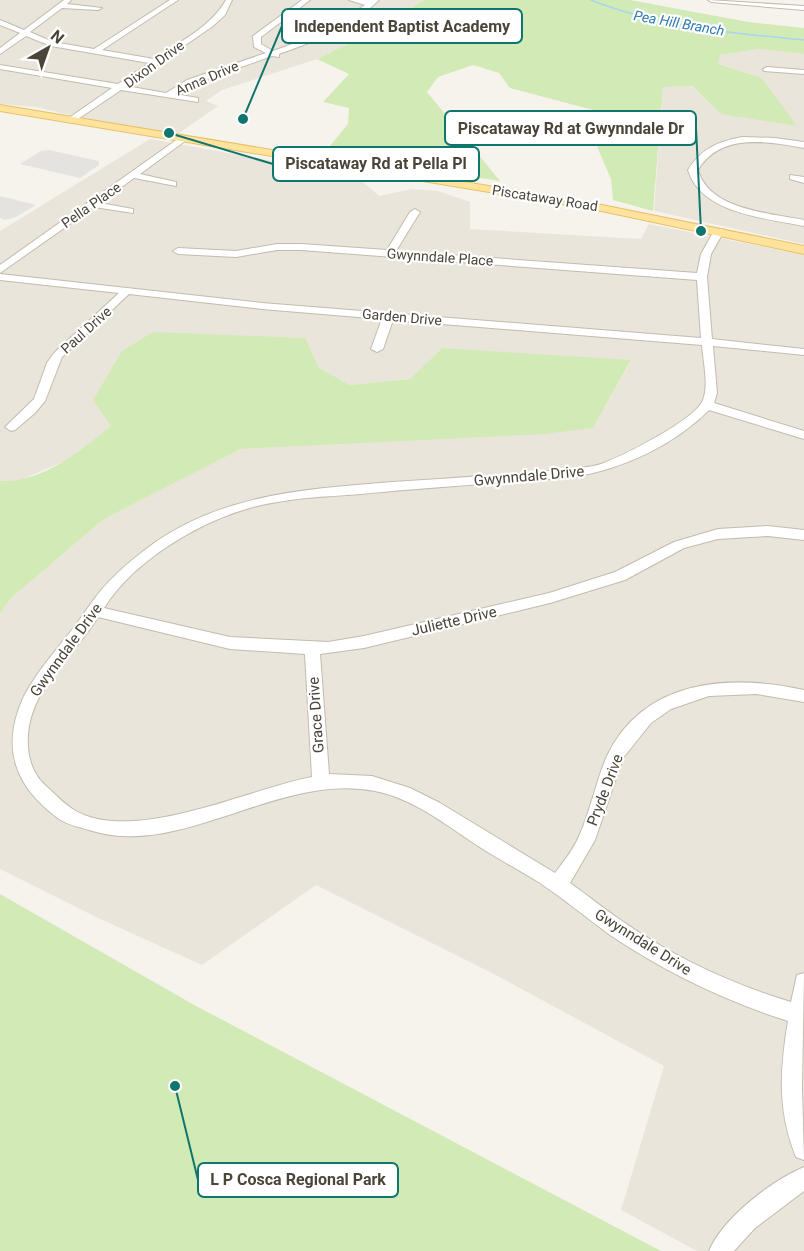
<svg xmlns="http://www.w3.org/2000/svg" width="804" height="1251" font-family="Roboto,sans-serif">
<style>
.residential{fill:#eae5da}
.green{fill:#d2eab5}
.parking{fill:#e5e3e0}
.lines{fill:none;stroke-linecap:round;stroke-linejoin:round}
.stream{stroke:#a9d4f2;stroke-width:1.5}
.minor-casing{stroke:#c2bbae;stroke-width:2}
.major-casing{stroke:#e6c16a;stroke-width:2}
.minor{fill:#fff;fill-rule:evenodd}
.major{fill:#ffe39c;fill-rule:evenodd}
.labels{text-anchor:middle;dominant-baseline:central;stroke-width:4.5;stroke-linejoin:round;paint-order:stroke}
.far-water-label{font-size:14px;font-style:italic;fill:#2e7ab2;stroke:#fff}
.far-street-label{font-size:14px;fill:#4b4439;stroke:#fff}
.street-label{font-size:15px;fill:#4b4439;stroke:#fff}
.leader{fill:none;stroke:#0f766e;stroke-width:2}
.callout-dot{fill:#0f766e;stroke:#fff;stroke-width:2}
.callout{fill:#fff;stroke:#0f766e;stroke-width:2}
.callout-label{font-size:16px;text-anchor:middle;font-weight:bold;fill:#4b4439}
</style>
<rect width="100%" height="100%" fill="#f6f3ec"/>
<path class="residential" d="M0,0H424L372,32L317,59L222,90L206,101L218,106L172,138L35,107L0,104Z
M759,49L804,54V244L654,211L663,87L691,86L721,114L762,78L718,64L720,55Z
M150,139L356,176L379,196L412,189L438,191L470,202V229L641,239L649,224L804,255V1251H697L621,1210L664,1066L492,973L316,885L202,965L98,918L0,869V614L11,598L104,519L241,449L593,428L631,361L442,348L410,379L350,385L319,368L112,426L69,459L16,482L0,481V231Z"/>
<path class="green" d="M424,0H630L748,22L804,28V54L759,49L720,55L718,64L762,78L797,126L721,114L692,86L663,87L653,211L613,200L611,179L598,149L593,110L510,88L499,73L473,65L438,77L427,92L500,181L324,153L348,124L349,108L323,102L349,74L317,59L372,32Z
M153,332L305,338L319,368L350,385L410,379L442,348L631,360L593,428L544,434L241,449L104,519L11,598L0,614V481C42,483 80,451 111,426L93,400L122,351Z
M0,894L196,1006L661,1251H0Z"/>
<path class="parking" d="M49,150L99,161V165L80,178L20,164L41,151Z
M0,196L36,205L16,217L5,220L0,218Z"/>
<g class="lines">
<path class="stream" d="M591,0C659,27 732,33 804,40"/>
<g class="minor-casing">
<path id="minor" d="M64,0H71L67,4L102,8L98,10L62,8L30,32L53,42L94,49L170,0H178L102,50L154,59C179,42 211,27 226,0H232L225,15L213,26L126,86L166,93L187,80L266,53L254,47L253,36L302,0H310L261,37V44L273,51C307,39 336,26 365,5L349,0H379C351,27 316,41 279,54V57L272,56L193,84L175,94L198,98V102L121,90L72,123L69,122V118L112,88L0,69V65L118,84L149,63L51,46L26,36L0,54V48L20,33L0,25V20L24,30Z
M708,0L804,6V10L711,2Z
M767,67L804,70V74L764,71L763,69Z
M182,136L186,139L185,141L140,174L176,182V186L134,178L100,203L133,209V213L94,207L0,273V265Z
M742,137L775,138L804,142V148C767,141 720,133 698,170C709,210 769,213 804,220V226C766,218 701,214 688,170C702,148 717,142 742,137Z
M790,175L804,177V183L790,179Z
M415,209L420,212L396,251L697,273L701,254L715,229H723L724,231L711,254L707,277L712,339L804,349V355L713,346L717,393L714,403L804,431V439L709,410C674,445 623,469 574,477C503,483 432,487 361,494C322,497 281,498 243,510C194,525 132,563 104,608L230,637L328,642L364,636L549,593L615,572L674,542L718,529L768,526L804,530V540L768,536L718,539L684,548L625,580L550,603L364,648L320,654L329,774L372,776L410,788L440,803L555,873C564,861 574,849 580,834C591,809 596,781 607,756C644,678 731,674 804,690V702L756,694L709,696L671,709L651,723L623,758L595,840L570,883C587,895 604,909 622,921C674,957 731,984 791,1002L797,975L804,973L802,1087L804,1160L796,1157C777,1111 780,1069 788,1021C725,1001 665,972 610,935C587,918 564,899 540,883C522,872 504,862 486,851C451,829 416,799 375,791C278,772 180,860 89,830C79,827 68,825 59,819C15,787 0,748 24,696C38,670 57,649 75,626C83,615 90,604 98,594C115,573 136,556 157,541C228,493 309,489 392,482C453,478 513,474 574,469C583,467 593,467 601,464C623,456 695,420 703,400C709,384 703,361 702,345L393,320L383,349L377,352L371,349L382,319L262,309L129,294L62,357L45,401L35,413L15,430L11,431L5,427L34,399L47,363L54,353L119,293L0,280V274L262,303L701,338L697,280L301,250H277L236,257L178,254L173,251L178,248L236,251L277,244H301L387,250L410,212ZM98,617L230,649L305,654L312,777C248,789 133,845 74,810C64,804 55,794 46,786C24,767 24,732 35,706C50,672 79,648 98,617Z
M804,1167V1191L755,1228L734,1251H709C723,1218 771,1181 804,1167Z"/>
</g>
<g class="major-casing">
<path id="major" d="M0,105L592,203L804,246V254L592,209L0,111Z"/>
</g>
<use href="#minor" class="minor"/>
<use href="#major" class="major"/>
</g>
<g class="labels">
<g class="far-water-label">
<text transform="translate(679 23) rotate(10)">Pea Hill Branch</text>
</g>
<g class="far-street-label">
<text transform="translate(154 64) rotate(-36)">Dixon Drive</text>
<text transform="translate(207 78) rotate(-23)">Anna Drive</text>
<text transform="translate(545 198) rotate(9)">Piscataway Road</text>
<text transform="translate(91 205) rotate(-35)">Pella Place</text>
<text transform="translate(440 257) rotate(4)">Gwynndale Place</text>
<text transform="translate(402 317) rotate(5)">Garden Drive</text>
<text transform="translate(86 330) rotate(-42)">Paul Drive</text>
</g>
<g class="street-label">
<text transform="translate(529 476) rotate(-5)">Gwynndale Drive</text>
<text transform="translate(454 621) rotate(-13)">Juliette Drive</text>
<text transform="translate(66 650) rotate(-54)">Gwynndale Drive</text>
<text transform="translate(316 715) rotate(-94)">Grace Drive</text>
<text transform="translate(605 790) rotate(-69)">Pryde Drive</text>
<text transform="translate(643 942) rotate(32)">Gwynndale Drive</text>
</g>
</g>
<path class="leader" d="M243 119L282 26M701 231L696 128M169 133L273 164M175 1086L198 1180"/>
<g class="callout-dot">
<circle cx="243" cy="119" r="6"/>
<circle cx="701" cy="231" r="6"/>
<circle cx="169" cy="133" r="6"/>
<circle cx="175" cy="1086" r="6"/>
</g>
<g class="callout">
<rect x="282" y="9" width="240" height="34" rx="6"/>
<rect x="445" y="111" width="251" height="34" rx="6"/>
<rect x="273" y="147" width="206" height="34" rx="6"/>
<rect x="198" y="1163" width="200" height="34" rx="6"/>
</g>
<g class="callout-label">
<text x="402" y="32">Independent Baptist Academy</text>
<text x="571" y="134">Piscataway Rd at Gwynndale Dr</text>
<text x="376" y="169">Piscataway Rd at Pella Pl</text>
<text x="298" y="1185">L P Cosca Regional Park</text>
</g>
<g transform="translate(48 48) rotate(40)" stroke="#ffffff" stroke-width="4.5" paint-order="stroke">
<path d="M0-4.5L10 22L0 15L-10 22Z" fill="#4b4439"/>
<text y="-9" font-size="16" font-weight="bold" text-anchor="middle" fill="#4b4439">N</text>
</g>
</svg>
